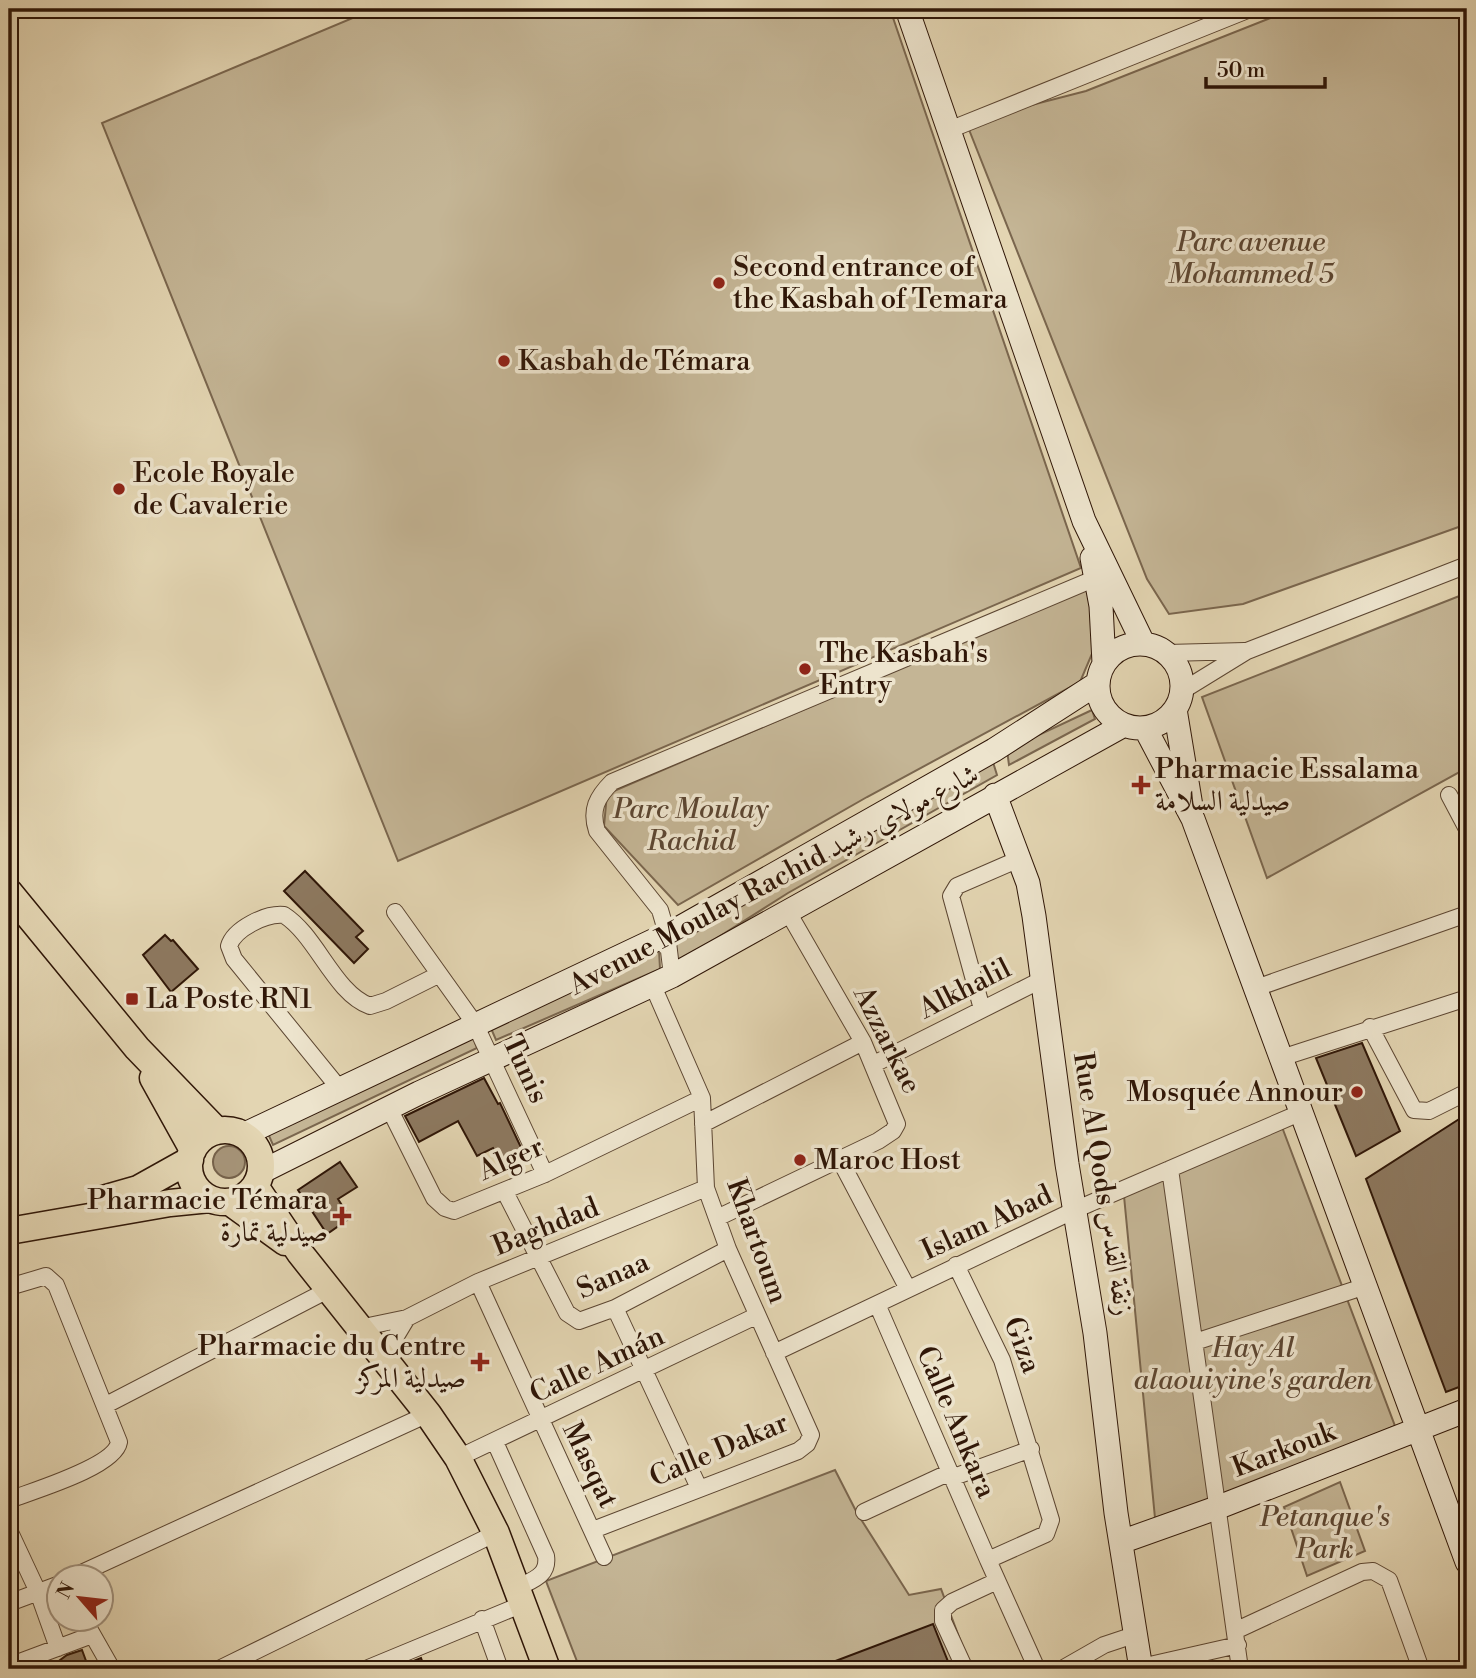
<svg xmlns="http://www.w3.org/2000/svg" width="1476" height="1678" font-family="'Libre Bodoni',Amiri,serif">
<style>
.green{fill:#c4b595;stroke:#7a664e;stroke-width:2}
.water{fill:#a69478;stroke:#76624b;stroke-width:2}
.building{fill:#8d7960;stroke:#2f1607;stroke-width:2}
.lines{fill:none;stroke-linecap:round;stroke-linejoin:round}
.street-casing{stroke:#5c4632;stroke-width:18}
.secondary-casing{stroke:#2f1607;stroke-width:25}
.primary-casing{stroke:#2f1607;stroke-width:29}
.street{stroke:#ede4cd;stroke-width:16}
.secondary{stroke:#ede4cd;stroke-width:23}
.primary{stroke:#e3d5b2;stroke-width:26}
.poi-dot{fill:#8f2418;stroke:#ede4cd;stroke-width:2.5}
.labels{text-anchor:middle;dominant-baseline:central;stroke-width:7;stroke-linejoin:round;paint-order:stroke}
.park-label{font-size:28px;font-style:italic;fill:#5c4632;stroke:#ede4cd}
.poi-label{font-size:28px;fill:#2f1607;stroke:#ede4cd;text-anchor:start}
.street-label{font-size:28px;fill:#2f1607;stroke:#ede4cd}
</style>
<rect width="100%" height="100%" fill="#e3d5b2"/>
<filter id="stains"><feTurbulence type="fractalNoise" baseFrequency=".00286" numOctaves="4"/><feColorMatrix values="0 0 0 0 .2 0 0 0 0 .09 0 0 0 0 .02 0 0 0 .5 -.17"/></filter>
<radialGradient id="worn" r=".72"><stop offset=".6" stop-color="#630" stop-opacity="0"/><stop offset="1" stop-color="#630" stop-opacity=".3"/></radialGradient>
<path class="green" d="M374,9H890L1081,568L398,861L102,123Z
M1293,9H1467V524L1243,604L1169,614L1147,579L966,122L1086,91Z
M1091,586L1100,635L1080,682L867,797L678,905L604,826L607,794Z
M1467,593V768L1267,878L1202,697Z
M1092,710L1095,719L1009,765L1007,750Z
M992,759L997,775L788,893L676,964V939Z
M659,950L660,969L496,1040L490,1026Z
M471,1032L477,1048L273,1145L266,1129Z
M1282,1127L1395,1426L1275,1477L1155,1518L1124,1196Z
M835,1470L857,1513L909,1595L941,1589L971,1669H580L546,1581Z
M1340,1482L1365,1551L1307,1576L1284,1507Z"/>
<path class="water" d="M213 1162a16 16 0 1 1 32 0a16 16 0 1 1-32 0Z"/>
<path class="building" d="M305,871L363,931L356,937L368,949L354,963L284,891Z
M165,935L171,941L173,940L198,969L171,992L143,955Z
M1362,1043L1400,1131L1356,1156L1316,1058Z
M484,1078L498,1104L500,1103L526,1158L504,1169L493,1148L477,1156L458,1121L419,1142L405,1116Z
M1467,1114V1384L1446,1392L1366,1179Z
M340,1162L357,1187L338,1199L350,1218L327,1234L298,1190Z
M933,1624L951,1669H817V1668Z
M82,1650L89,1669H48L67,1655Z
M421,1658L425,1669H393Z"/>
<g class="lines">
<g class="street-casing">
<path id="street" d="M949,130L1250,9
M1167,653L1245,651
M1182,691L1247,651L1467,565
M1449,795L1467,829
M395,912L475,1024L545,1174
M672,976L667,934L660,910L597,831C590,810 597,797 612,782L1096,578
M1256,988L1467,914
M982,1009L951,896L957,886L1019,859
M1370,1027L1414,1110L1429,1111L1467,1092
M1281,1058L1467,998
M874,1064L1043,979
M339,1088L234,959L229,946C234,929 266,913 284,915C317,936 334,993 370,1006L386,1001L438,975
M389,1108L434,1198L445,1208L454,1211L545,1174L702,1098
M703,1124L863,1042
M840,1160L908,1289
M1170,1169L1240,1669
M505,1192L567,1313L579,1321L615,1308L728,1249
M717,1218L878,1141L893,1131L897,1124L863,1042L788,912
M956,1265L1002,1360L1051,1520L1046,1534L988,1560L1037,1669
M478,1282L604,1557
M9,1287L46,1276L56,1285L119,1442C115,1467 32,1491 9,1500
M877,1304L988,1560
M615,1308L699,1488
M359,1328L407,1318L478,1282L706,1188
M1195,1342L1366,1286
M774,1353L1077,1209L1302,1112
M383,1358L407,1318
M106,1405L328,1290
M495,1442L546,1556C549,1576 532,1580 517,1588
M458,1458L756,1316
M951,1478L1031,1449
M864,1512L948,1473
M9,1530L38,1592L58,1648
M593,1530L798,1451L807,1444L811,1435L728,1249L706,1188L702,1098L653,986
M75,1576L428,1414
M9,1603L60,1584
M83,1618L112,1669
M482,1619L500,1669
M1237,1630L1362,1572L1373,1571L1389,1580L1421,1669
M9,1666L92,1635
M1141,1667L1238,1645
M219,1669L496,1533
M366,1669L523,1604
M965,1669L943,1621V1610L952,1602L997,1581
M1062,1669L1104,1645L1137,1634"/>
</g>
<g class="secondary-casing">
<path id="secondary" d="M907,9L1084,521L1143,643
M1092,558L1101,606L1104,663
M1098 686a42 42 0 1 1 84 0a42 42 0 1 1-84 0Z
M1175,709L1191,806
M1145,728L1193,819L1467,1562
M995,795L1028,883L1034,916L1067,1164L1095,1333L1116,1513L1141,1669
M243,1135L676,930L994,750L1098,683
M261,1172L419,1093L672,976L1124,725
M1121,1542L1219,1507L1467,1410"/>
</g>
<g class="primary-casing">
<path id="primary" d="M9,892L137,1048L217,1131
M153,1078L193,1150
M189 1166a36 36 0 1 1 72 0a36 36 0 1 1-72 0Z
M255,1186L300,1253L428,1414L458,1458L496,1533L547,1669
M103,1199L138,1189L190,1160
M230,1202L285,1242
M9,1231L170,1203L210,1199"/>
</g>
<use href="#street" class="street"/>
<use href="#secondary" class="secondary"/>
<use href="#primary" class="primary"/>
</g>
<g class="poi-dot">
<circle cx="719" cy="283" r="7"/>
<circle cx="504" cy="361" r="7"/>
<circle cx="119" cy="489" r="7"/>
<circle cx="805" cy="669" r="7"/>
<path d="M1137.5 774.5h7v7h7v7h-7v7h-7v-7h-7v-7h7z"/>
<rect x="125" y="992" width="14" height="14" rx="3.5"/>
<circle cx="1357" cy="1092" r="7"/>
<circle cx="800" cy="1160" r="7"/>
<path d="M338.5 1205.5h7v7h7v7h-7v7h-7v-7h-7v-7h7z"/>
<path d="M476.5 1351.5h7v7h7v7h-7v7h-7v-7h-7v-7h7z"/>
</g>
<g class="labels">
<g class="park-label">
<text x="1251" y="242">Parc avenue<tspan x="1251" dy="32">Mohammed 5</tspan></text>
<text x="691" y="809">Parc Moulay<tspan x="691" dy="32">Rachid</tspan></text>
<text x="1253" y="1348">Hay Al<tspan x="1253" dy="32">alaouiyine's garden</tspan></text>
<text x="1325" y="1517">Petanque's<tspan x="1325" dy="32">Park</tspan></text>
</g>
<g class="poi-label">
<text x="733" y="267">Second entrance of<tspan x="733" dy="32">the Kasbah of Temara</tspan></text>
<text x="518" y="361">Kasbah de Témara</text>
<text x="133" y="473">Ecole Royale<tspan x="133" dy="32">de Cavalerie</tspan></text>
<text x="819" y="653">The Kasbah's<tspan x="819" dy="32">Entry</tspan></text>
<text x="1155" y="769">Pharmacie Essalama<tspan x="1155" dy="32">صيدلية السلامة</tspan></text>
<text x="146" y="999">La Poste RN1</text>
<text x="1343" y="1092" text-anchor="end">Mosquée Annour</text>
<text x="814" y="1160">Maroc Host</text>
<text x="328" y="1200" text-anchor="end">Pharmacie Témara<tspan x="328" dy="32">صيدلية تمارة</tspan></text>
<text x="466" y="1346" text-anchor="end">Pharmacie du Centre<tspan x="466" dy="32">صيدلية المركز</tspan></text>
</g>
<g class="street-label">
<text transform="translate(774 880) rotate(-28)">Avenue Moulay Rachid شارع مولاي رشيد</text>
<text transform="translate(965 989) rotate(-27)">Alkhalil</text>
<text transform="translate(887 1040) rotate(63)">Azzarkae</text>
<text transform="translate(525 1069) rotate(65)">Tunis</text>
<text transform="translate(511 1159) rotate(-24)">Alger</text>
<text transform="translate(1103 1184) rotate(81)">Rue Al Qods زنقة القدس</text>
<text transform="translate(987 1223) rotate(-25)">Islam Abad</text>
<text transform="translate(546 1227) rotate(-22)">Baghdad</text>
<text transform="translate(757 1241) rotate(70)">Khartoum</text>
<text transform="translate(613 1276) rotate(-24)">Sanaa</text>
<text transform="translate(1022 1345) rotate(69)">Giza</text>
<text transform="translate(597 1365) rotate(-25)">Calle Amán</text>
<text transform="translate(956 1422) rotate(67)">Calle Ankara</text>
<text transform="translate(719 1450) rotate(-23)">Calle Dakar</text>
<text transform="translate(1284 1450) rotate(-21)">Karkouk</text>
<text transform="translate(590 1465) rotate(64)">Masqat</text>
</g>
</g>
<rect width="1476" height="1678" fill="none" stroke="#e3d5b2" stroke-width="35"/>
<rect x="10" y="10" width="1455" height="1657" fill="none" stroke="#2f1607" stroke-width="3.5"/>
<rect x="18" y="18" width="1441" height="1643" fill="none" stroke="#2f1607" stroke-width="2"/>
<g transform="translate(80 1598) rotate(298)"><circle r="33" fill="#ede4cd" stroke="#a1927e" stroke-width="2"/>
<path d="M0-5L12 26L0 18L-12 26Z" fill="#8f2418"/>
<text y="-10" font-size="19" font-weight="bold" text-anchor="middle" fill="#2f1607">N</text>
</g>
<path d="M1206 77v10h119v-10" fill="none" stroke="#2f1607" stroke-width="3.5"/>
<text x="1217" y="77" font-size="21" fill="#2f1607" stroke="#ede4cd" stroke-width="5" paint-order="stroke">50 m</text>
<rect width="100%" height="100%" filter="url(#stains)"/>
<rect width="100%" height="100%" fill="url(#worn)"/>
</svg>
